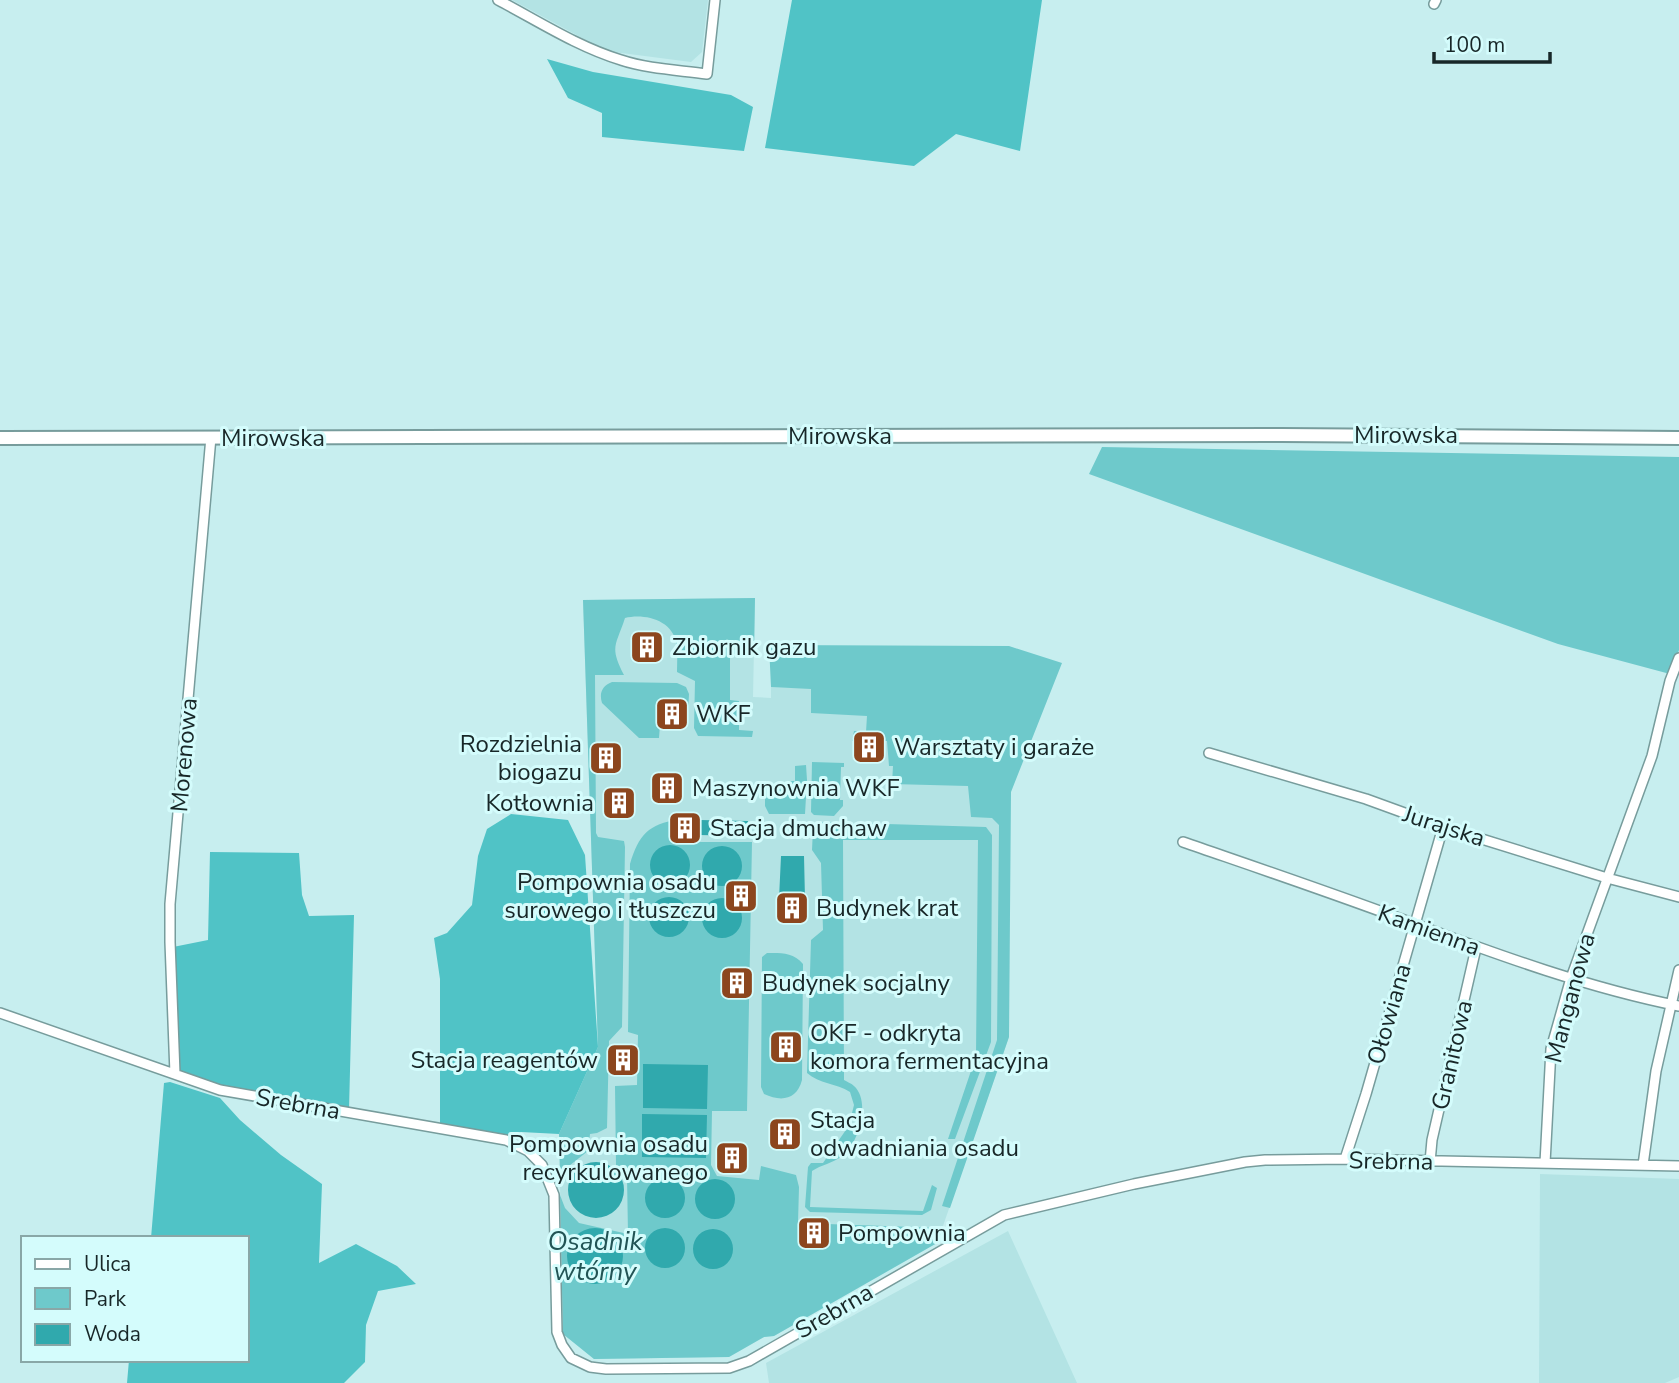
<svg xmlns="http://www.w3.org/2000/svg" width="1679" height="1383" font-family="'Nunito Sans',sans-serif">
<style>
.built{fill:#b3e3e4}
.green{fill:#6ec9cb}
.forest{fill:#50c3c6}
.water{fill:#30a9ad}
.lines{fill:none;stroke-linecap:round;stroke-linejoin:round}
.street-casing{stroke:#779c9c;stroke-width:12}
.secondary-casing{stroke:#779c9c;stroke-width:16}
.street{stroke:#fff;stroke-width:9}
.secondary{stroke:#fff;stroke-width:12}
.labels{text-anchor:middle;dominant-baseline:central;stroke-width:6;stroke-linejoin:round;paint-order:stroke}
.street-label{font-size:24px;fill:#182728;stroke:#d4fcfc}
.poi-label{font-size:24px;fill:#182728;stroke:#d4fcfc;text-anchor:start}
.water-label{font-size:26px;font-style:italic;fill:#225455;stroke:#d4fcfc}
</style>
<rect width="100%" height="100%" fill="#c7eeef"/>
<path class="built" d="M512,0H708L702,52L691,62L606,51Z
M755,598L753,697L771,698V687L811,688V711L1037,725L1010,792L1009,1037L937,1243L774,1336L764,1337L729,1357L594,1359L563,1334L559,1134L598,1047L583,600Z
M1540,1174L1679,1179V1377L1665,1383H1539Z
M1008,1231L1077,1383H769L766,1363Z"/>
<path class="green" d="M1102,447L1679,457V650L1670,674L1558,644L1089,474Z
M755,598L754,654H730V700L739,701V730L753,731L752,737L698,736L694,728L695,681L677,672C677,662 678,652 676,643C673,620 644,613 625,618C616,646 609,646 624,675H595L596,833L598,837L624,841L625,847L622,1027L609,1041L607,1128L597,1133L590,1134L588,1151L560,1173L559,1134L598,1047L583,600Z
M769,645L1009,646L1062,663L1011,792L1009,1037L950,1208L942,1206L997,1040L999,825L992,818L971,817L968,786L892,784L893,766H889L887,741H852L854,731L866,732L867,716L811,713V689L771,687Z
M612,682L677,683L686,687L689,694L688,712L683,713C681,704 675,700 666,703L661,711L659,738H639L602,703C599,693 602,686 612,682Z
M812,762L844,763V767H841L840,800H843V806L834,816L814,815L811,812Z
M806,765L807,780L805,814H769L765,806V784L786,785L787,781H795V766Z
M679,819H682V832H691V842H752L747,1111H712L711,1165L717,1176L759,1180L761,1166L796,1175L799,1187L798,1223L943,1228L937,1243L774,1336L764,1337L729,1357L594,1359L563,1334L560,1195L565,1208L579,1223L628,1234L627,1176L616,1165L615,1086L637,1085L638,1035L628,1032L630,864C639,834 648,825 679,819Z
M821,822L986,827L992,835L991,1042L955,1139H948L976,1056L978,840H843L844,1080C847,1082 851,1083 854,1086C871,1101 859,1144 842,1156C833,1163 821,1165 812,1171L810,1207L923,1211L932,1185L937,1188L931,1210L922,1215L810,1212L805,1207L808,1167L811,1163H823L850,1124L854,1125L855,1120L851,1117L854,1105L850,1092C836,1083 819,1084 807,1073L811,940L823,930L821,863L812,850L813,829Z
M767,953C781,953 793,952 803,964L802,1080C797,1100 781,1102 764,1094L761,1087L762,957Z"/>
<path class="forest" d="M792,0H1042L1020,151L956,134L914,166L765,148Z
M547,59L593,72L731,95L753,107L744,151L602,137V113L568,98Z
M511,814L568,820L585,855L598,1047L559,1134L521,1132L515,1136L440,1125V979L434,938L447,933L472,905L478,856L487,829Z
M210,852L299,853L302,895L309,916L354,915L349,1110L223,1087L172,1070L168,948L208,940Z
M170,1082L220,1098L240,1120L281,1155L322,1184L319,1263L356,1244L397,1266L416,1284L378,1291L366,1325L365,1362L344,1383H127L129,1360H247V1238H151L164,1083Z"/>
<path class="water" d="M700,820L748,821L747,836L699,835Z
M650 865a20 20 0 1 1 40 0a20 20 0 1 1-40 0Z
M702 866a20 20 0 1 1 40 0a20 20 0 1 1-40 0Z
M781,856H804L805,899H779Z
M649 917a20 20 0 1 1 40 0a20 20 0 1 1-40 0Z
M702 918a20 20 0 1 1 40 0a20 20 0 1 1-40 0Z
M643,1064L708,1065L707,1109L643,1108Z
M642,1114L707,1115L706,1158L642,1157Z
M568 1190a28 28 0 1 1 56 0a28 28 0 1 1-56 0Z
M645 1198a20 20 0 1 1 40 0a20 20 0 1 1-40 0Z
M695 1199a20 20 0 1 1 40 0a20 20 0 1 1-40 0Z
M645 1248a20 20 0 1 1 40 0a20 20 0 1 1-40 0Z
M567 1256a28 28 0 1 1 56 0a28 28 0 1 1-56 0Z
M693 1249a20 20 0 1 1 40 0a20 20 0 1 1-40 0Z"/>
<g class="lines">
<g class="street-casing">
<path id="street" d="M498,0C538,21 578,47 621,60C648,69 678,70 707,74L715,0
M1434,4L1436,0
M1209,753L1366,799L1443,827L1607,878L1679,897
M1183,842C1261,869 1338,895 1415,924C1501,956 1589,988 1679,1006
M0,1013L220,1090L506,1140L528,1151L542,1165L554,1195L557,1332L562,1345L571,1358L590,1367L606,1369L729,1368L749,1361L1004,1215L1134,1184L1245,1162L1265,1160L1345,1159L1679,1166
M175,1074L170,942V904L211,437
M1345,1159L1366,1094L1443,827
M1430,1162L1432,1140L1476,948
M1545,1163L1551,1049L1571,978L1652,756L1670,681L1679,658
M1643,1165L1656,1071L1679,970"/>
</g>
<g class="secondary-casing">
<path id="secondary" d="M0,438L1282,435L1679,438"/>
</g>
<use href="#street" class="street"/>
<use href="#secondary" class="secondary"/>
</g>
<defs>
<g id="building-square" transform="scale(1.75)"><rect x="-9" y="-9" width="18" height="18" rx="4" fill="#8c461e" stroke="#d4fcfc"/><path d="M-4-6H4V6H1V3H-1V6H-4ZM-2.5-4.3h1.7v1.8h-1.7ZM.8-4.3h1.7v1.8H.8ZM-2.5-1h1.7V.8h-1.7ZM.8-1h1.7V.8H.8Z" fill="#fff"/></g>
</defs>
<g fill-rule="evenodd">
<use href="#building-square" x="647" y="647"/>
<use href="#building-square" x="672" y="714"/>
<use href="#building-square" x="869" y="747"/>
<use href="#building-square" x="606" y="758"/>
<use href="#building-square" x="667" y="788"/>
<use href="#building-square" x="619" y="803"/>
<use href="#building-square" x="685" y="828"/>
<use href="#building-square" x="741" y="896"/>
<use href="#building-square" x="792" y="908"/>
<use href="#building-square" x="737" y="983"/>
<use href="#building-square" x="786" y="1047"/>
<use href="#building-square" x="623" y="1060"/>
<use href="#building-square" x="785" y="1134"/>
<use href="#building-square" x="732" y="1158"/>
<use href="#building-square" x="814" y="1233"/>
</g>
<g class="labels">
<g class="street-label">
<text x="1406" y="435">Mirowska</text>
<text x="840" y="436">Mirowska</text>
<text x="273" y="438">Mirowska</text>
<text transform="translate(184 755) rotate(-85)">Morenowa</text>
<text transform="translate(1444 826) rotate(18)">Jurajska</text>
<text transform="translate(1429 930) rotate(20)">Kamienna</text>
<text transform="translate(1570 998) rotate(-75)">Manganowa</text>
<text transform="translate(1389 1014) rotate(-74)">Ołowiana</text>
<text transform="translate(1452 1055) rotate(-77)">Granitowa</text>
<text transform="translate(298 1104) rotate(10)">Srebrna</text>
<text transform="translate(1391 1161) rotate(1)">Srebrna</text>
<text transform="translate(834 1311) rotate(-30)">Srebrna</text>
</g>
<g class="poi-label">
<text x="672" y="647">Zbiornik gazu</text>
<text x="696" y="714">WKF</text>
<text x="582" y="744" text-anchor="end">Rozdzielnia<tspan x="582" dy="28">biogazu</tspan></text>
<text x="894" y="747">Warsztaty i garaże</text>
<text x="692" y="788">Maszynownia WKF</text>
<text x="594" y="803" text-anchor="end">Kotłownia</text>
<text x="710" y="828">Stacja dmuchaw</text>
<text x="716" y="882" text-anchor="end">Pompownia osadu<tspan x="716" dy="28">surowego i tłuszczu</tspan></text>
<text x="816" y="908">Budynek krat</text>
<text x="762" y="983">Budynek socjalny</text>
<text x="810" y="1033">OKF - odkryta<tspan x="810" dy="28">komora fermentacyjna</tspan></text>
<text x="598" y="1060" text-anchor="end">Stacja reagentów</text>
<text x="810" y="1120">Stacja<tspan x="810" dy="28">odwadniania osadu</tspan></text>
<text x="708" y="1144" text-anchor="end">Pompownia osadu<tspan x="708" dy="28">recyrkulowanego</tspan></text>
<text x="838" y="1233">Pompownia</text>
</g>
<g class="water-label">
<text x="595" y="1241">Osadnik<tspan x="595" dy="30">wtórny</tspan></text>
</g>
</g>
<rect x="21" y="1236" width="228" height="126" fill="#d4fcfc" stroke="#89a7a7" stroke-width="2"/>
<rect x="35" y="1259" width="35" height="10" fill="#ffffff" stroke="#89a7a7" stroke-width="2"/>
<text x="84" y="1271" font-size="21" fill="#182728">Ulica</text>
<rect x="35" y="1288" width="35" height="21" fill="#6ec9cb" stroke="#89a7a7" stroke-width="2"/>
<text x="84" y="1306" font-size="21" fill="#182728">Park</text>
<rect x="35" y="1324" width="35" height="21" fill="#30a9ad" stroke="#89a7a7" stroke-width="2"/>
<text x="84" y="1341" font-size="21" fill="#182728">Woda</text>
<path d="M1434 52v10h116v-10" fill="none" stroke="#182728" stroke-width="3.5"/>
<text x="1444" y="52" font-size="21" fill="#182728" stroke="#d4fcfc" stroke-width="5" paint-order="stroke">100 m</text>
</svg>
